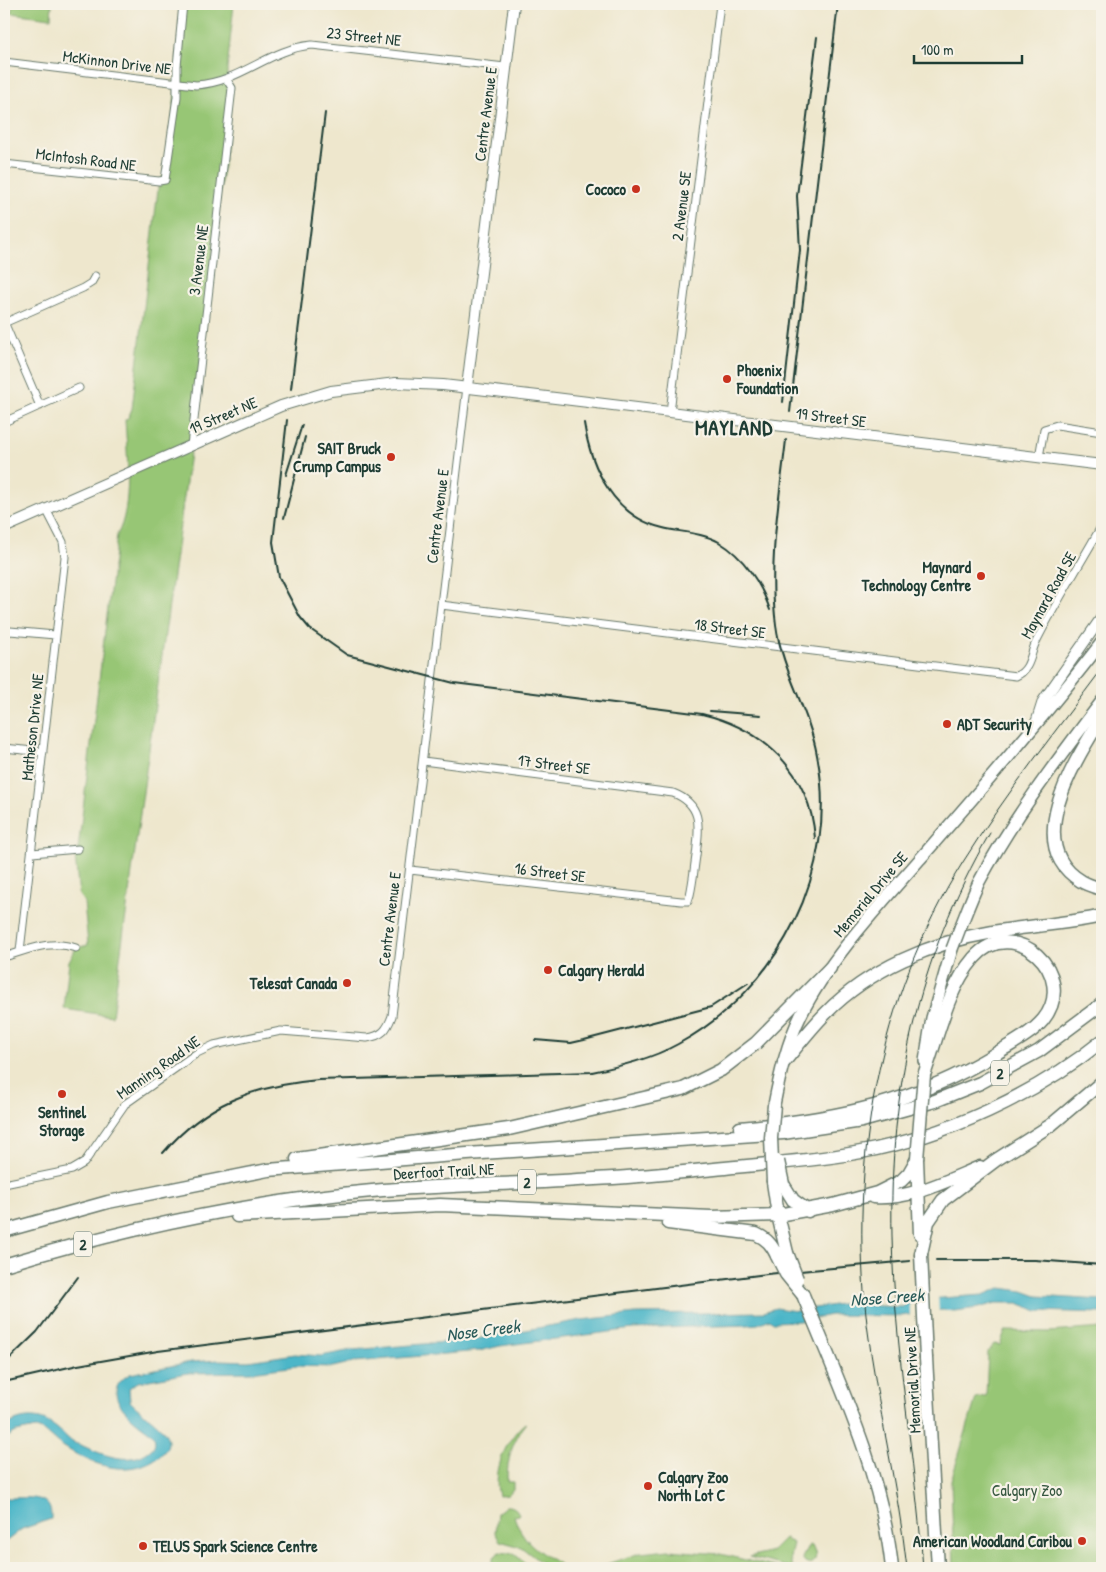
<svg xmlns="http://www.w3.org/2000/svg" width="1106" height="1572" font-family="'Patrick Hand',sans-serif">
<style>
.green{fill:#97c675;stroke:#5b8254}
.water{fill:#4bb6c8;stroke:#357a7e}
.pier{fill:#eee7cd}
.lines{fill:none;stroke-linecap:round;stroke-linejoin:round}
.street-casing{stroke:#67786a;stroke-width:9}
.secondary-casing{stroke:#67786a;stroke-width:12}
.primary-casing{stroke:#67786a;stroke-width:14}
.highway-casing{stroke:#67786a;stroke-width:15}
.street{stroke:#fff;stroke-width:7}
.secondary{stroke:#fff;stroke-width:10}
.primary{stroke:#fff;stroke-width:11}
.highway{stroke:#fff;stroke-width:12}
.tram{stroke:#1f3d34;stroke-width:1}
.rail{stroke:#1f3d34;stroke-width:2}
.primary-bridge-casing{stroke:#67786a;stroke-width:14;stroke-linecap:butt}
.highway-bridge-casing{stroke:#67786a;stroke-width:15;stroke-linecap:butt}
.primary-bridge{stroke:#fff;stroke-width:11}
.highway-bridge{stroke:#fff;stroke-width:12}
.poi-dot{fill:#c8321e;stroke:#f7f3e8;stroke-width:2}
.labels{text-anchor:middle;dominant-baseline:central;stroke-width:4.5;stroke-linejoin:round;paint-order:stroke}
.shield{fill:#f7f3e8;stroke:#60746a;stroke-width:1}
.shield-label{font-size:15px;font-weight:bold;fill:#1f3d34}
.street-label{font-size:16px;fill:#1f3d34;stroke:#f7f3e8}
.poi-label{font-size:16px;font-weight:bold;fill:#1f3d34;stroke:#f7f3e8;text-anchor:end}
.park-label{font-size:16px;fill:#375841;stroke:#f7f3e8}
.water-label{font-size:18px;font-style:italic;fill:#2a5b59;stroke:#f7f3e8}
.district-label{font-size:21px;font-weight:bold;letter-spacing:1px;fill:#1f3d34;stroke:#f7f3e8}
</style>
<rect width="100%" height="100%" fill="#f7f3e8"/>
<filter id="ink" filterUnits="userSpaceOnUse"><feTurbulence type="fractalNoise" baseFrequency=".02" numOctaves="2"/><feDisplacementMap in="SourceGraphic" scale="10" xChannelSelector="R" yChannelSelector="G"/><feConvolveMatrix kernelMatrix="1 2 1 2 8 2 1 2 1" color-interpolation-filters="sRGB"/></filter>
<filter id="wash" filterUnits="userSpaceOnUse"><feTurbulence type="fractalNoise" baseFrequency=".0096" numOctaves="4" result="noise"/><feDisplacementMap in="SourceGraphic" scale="20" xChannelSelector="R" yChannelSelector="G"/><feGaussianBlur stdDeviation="1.12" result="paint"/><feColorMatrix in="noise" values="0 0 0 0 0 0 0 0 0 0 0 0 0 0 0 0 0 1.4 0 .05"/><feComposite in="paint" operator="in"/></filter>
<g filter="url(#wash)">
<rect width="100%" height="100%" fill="#eee7cd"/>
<path class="green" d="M13,4H52L51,18L11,13Z
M183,4H234L227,69V80L232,88L191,446L112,1016L64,1009L69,961L76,948L88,945L84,902L79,895L75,856L78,849L117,535C133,508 127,450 125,420L128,418L132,409L159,181L168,170Z
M1102,1328V1568H954L951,1481L976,1398L986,1396L988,1352L994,1344L1000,1345L1005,1331L1049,1332Z
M525,1423L526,1424C512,1441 507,1459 507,1482H513V1489L508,1495L499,1496C492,1471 506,1439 525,1423Z
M506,1506C513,1506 517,1508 519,1515L514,1516C523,1544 542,1554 566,1568H548L521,1547L500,1541L495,1533L497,1513Z
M784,1539L793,1543L790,1558L792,1568L749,1557L772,1551Z
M809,1545L812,1546L816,1555L815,1560L810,1564L805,1562L802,1558Z
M669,1550L720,1554L779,1568H723L674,1562L631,1568H595L640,1553Z
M500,1552L514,1554L532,1568H491L494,1557Z"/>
<path class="water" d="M1000,1288L1023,1291L1037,1296L1102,1300V1313L1038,1311L1018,1303H996L978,1308L955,1311L942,1310L901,1316L831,1315L799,1321L773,1322L770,1319L758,1324L747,1325L633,1329L500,1346L479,1351L354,1362L333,1367L296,1366L251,1372L188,1373L138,1382L129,1388L130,1401C142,1416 189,1436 157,1458C124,1479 90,1464 61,1445C52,1439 47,1431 36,1428L16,1432L4,1439V1427C16,1419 27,1416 40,1419C52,1422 61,1432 69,1439C72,1443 78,1444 83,1446C103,1455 130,1466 149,1451C156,1446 156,1441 153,1434C135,1421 95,1394 130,1374L191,1362L219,1360L248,1361L295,1354L321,1356L352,1350L471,1340L581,1320L636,1314L763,1312L776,1308L796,1311L840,1304L902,1307L914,1300L983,1295Z
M4,1498C24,1499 53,1491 51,1519L22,1529L4,1543Z"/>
<path class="pier" d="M921,1296H938L939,1313L910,1318V1300Z"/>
</g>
<g filter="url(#ink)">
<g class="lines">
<g class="street-casing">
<path id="street" d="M4,62L196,85C242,82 268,49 312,45L505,67
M4,164L159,181L165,180L177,97V66L183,4
M4,322L40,406
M4,323L83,288L91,283L95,276
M670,412L720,4
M4,422L79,388
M191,446L232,88L227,80
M1039,457L1044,429L1057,425L1102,432
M441,605L1016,676C1030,670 1030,656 1035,644C1055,603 1080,565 1102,525
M4,633L10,631L55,635
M4,748L43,752
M32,853L78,849
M410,870L681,901H688L690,895C693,882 694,869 696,856C699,828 704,805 673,793L423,761
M20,951L65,557L63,542L46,509
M4,957C28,950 50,939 76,948
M4,1184L72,1170L84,1163L125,1104L197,1053L214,1045L281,1031L367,1038C382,1036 387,1030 392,1016L467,387"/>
</g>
<g class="secondary-casing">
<path id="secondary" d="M467,387L514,4
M4,528L281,406L331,391L396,383L443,385L547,397L1102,465
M1037,720L1043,701L1102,617"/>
</g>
<g class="primary-casing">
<path id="primary" d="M960,928C966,913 972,897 979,882C1013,818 1058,759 1102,701
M925,1061L932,1018L952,949
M774,1105C780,1074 787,1043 801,1015C829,959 879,906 920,859C982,788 1045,716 1102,642"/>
</g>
<g class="highway-casing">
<path id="highway" d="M1102,717C1077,758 1020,844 1081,881C1087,885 1095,887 1102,889
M784,1062C798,1045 811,1028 826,1013C869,969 933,942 993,932C1029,926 1066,924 1102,916
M740,1128C836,1119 913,1104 997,1053C1013,1043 1031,1034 1043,1020C1080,974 1013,913 974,958C947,989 938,1037 924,1075
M297,1159L509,1129L683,1089L721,1070L756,1043L830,968
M917,1159L920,1234
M773,1182L778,1215L787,1253
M783,1184L793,1200L808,1211
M873,1197C910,1200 946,1181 980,1167
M237,1216L440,1205L711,1217L778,1215L833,1205L877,1193L901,1181L909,1173L917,1159
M668,1223L756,1234C767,1239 772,1245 777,1256
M4,1231L108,1202L268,1170L467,1154L783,1133L862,1121L935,1101L980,1083L1039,1051L1102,1004
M921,1254L928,1222L943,1200L996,1160L1051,1125L1102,1082
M4,1265C124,1229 247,1202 372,1191C446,1185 521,1184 595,1179C638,1177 682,1172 725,1168C771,1163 816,1161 861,1152C944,1137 1037,1094 1102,1041
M803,1295C839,1383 882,1473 892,1568
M926,1358L938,1568"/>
</g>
<use href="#street" class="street"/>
<use href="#secondary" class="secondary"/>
<use href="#primary" class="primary"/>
<use href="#highway" class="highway"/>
<path class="tram" d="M907,1568C898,1486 877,1406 867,1324C849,1164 877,999 963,862C1005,795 1055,732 1102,669
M923,1568C915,1458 894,1347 892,1236C889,1091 917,959 990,833"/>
<path class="rail" d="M291,389L325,113
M783,402L800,250L797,196L817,37
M790,412L838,4
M287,420L273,542L279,577L300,617L310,629L347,655L454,683L702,714C764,729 810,772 815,838
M584,423C591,468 614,517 663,528C680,532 703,533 719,542C744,557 761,583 770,610
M286,475L302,425
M284,518L305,437
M710,711L761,715
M535,1040L571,1043L584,1040L711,1007L748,983
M163,1153C206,1103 253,1086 318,1080L592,1072C621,1066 651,1059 678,1044C779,989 840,870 817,755C809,710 782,671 776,625C768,563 779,501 786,440
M936,1260H1035L1102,1265
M4,1364L37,1332L78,1277
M4,1382L78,1365L158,1351L767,1274L910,1261"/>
<g class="primary-bridge-casing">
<path id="primary-bridge" d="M952,949L960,928"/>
</g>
<g class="highway-bridge-casing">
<path id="highway-bridge" d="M917,1159L924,1075
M778,1161L783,1184
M773,1182L771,1138L774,1105
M787,1253L797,1279
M921,1254L926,1358
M777,1256L786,1274L803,1295"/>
</g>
<use href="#primary-bridge" class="primary-bridge"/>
<use href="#highway-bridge" class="highway-bridge"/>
</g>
</g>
<g class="poi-dot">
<circle cx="636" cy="189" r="5"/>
<circle cx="727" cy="379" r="5"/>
<circle cx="391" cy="457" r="5"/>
<circle cx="981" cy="576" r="5"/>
<circle cx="947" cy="724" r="5"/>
<circle cx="548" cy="970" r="5"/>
<circle cx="347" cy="983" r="5"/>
<circle cx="62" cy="1094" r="5"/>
<circle cx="648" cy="1486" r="5"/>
<circle cx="1082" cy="1541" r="5"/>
<circle cx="143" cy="1546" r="5"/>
</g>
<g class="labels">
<g class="shield">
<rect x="991" y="1060.5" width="18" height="25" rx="4"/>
<rect x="518" y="1169.5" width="18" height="25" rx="4"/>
<rect x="74" y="1231.5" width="18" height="25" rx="4"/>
</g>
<g class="shield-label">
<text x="1000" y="1073">2</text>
<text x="527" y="1182">2</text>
<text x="83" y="1244">2</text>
</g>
<g class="street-label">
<text transform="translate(364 36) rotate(6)">23 Street NE</text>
<text transform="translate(117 62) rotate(7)">McKinnon Drive NE</text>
<text transform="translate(485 114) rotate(-83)">Centre Avenue E</text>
<text transform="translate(86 159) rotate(7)">McIntosh Road NE</text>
<text transform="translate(681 206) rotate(-83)">2 Avenue SE</text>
<text transform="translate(198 260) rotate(-83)">3 Avenue NE</text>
<text transform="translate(223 415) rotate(-23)">19 Street NE</text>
<text transform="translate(831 417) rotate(7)">19 Street SE</text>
<text transform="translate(437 516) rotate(-83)">Centre Avenue E</text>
<text transform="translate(1048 595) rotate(-61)">Maynard Road SE</text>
<text transform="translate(730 628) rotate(7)">18 Street SE</text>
<text transform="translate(32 727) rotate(-84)">Matheson Drive NE</text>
<text transform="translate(554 764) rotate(7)">17 Street SE</text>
<text transform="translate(550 872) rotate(7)">16 Street SE</text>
<text transform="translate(870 894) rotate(-50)">Memorial Drive SE</text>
<text transform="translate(389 919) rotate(-83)">Centre Avenue E</text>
<text transform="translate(158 1067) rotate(-35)">Manning Road NE</text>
<text transform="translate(444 1171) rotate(-3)">Deerfoot Trail NE</text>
<text transform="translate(912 1380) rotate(-93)">Memorial Drive NE</text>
</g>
<g class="poi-label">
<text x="626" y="189">Cococo</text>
<text x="737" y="370" text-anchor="start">Phoenix<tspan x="737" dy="18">Foundation</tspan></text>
<text x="381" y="448">SAIT Bruck<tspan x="381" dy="18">Crump Campus</tspan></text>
<text x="971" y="567">Maynard<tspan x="971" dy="18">Technology Centre</tspan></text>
<text x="957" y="724" text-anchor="start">ADT Security</text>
<text x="558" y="970" text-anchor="start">Calgary Herald</text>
<text x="337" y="983">Telesat Canada</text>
<text x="62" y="1112" text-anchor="middle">Sentinel<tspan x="62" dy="18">Storage</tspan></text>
<text x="658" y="1477" text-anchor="start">Calgary Zoo<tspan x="658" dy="18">North Lot C</tspan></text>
<text x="1072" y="1541">American Woodland Caribou</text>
<text x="153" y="1546" text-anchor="start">TELUS Spark Science Centre</text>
</g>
<g class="park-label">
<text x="1027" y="1490">Calgary Zoo</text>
</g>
<g class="water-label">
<text transform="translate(887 1297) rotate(-4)">Nose Creek</text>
<text transform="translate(483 1330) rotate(-7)">Nose Creek</text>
</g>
<g class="district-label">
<text x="734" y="427">MAYLAND</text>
</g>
</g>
<rect width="1106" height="1572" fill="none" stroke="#f7f3e8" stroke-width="20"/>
<path d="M914 55v8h108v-8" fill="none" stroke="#1f3d34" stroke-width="2.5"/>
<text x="921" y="55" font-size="15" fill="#1f3d34" stroke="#f7f3e8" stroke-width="4" paint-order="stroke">100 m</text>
</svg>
